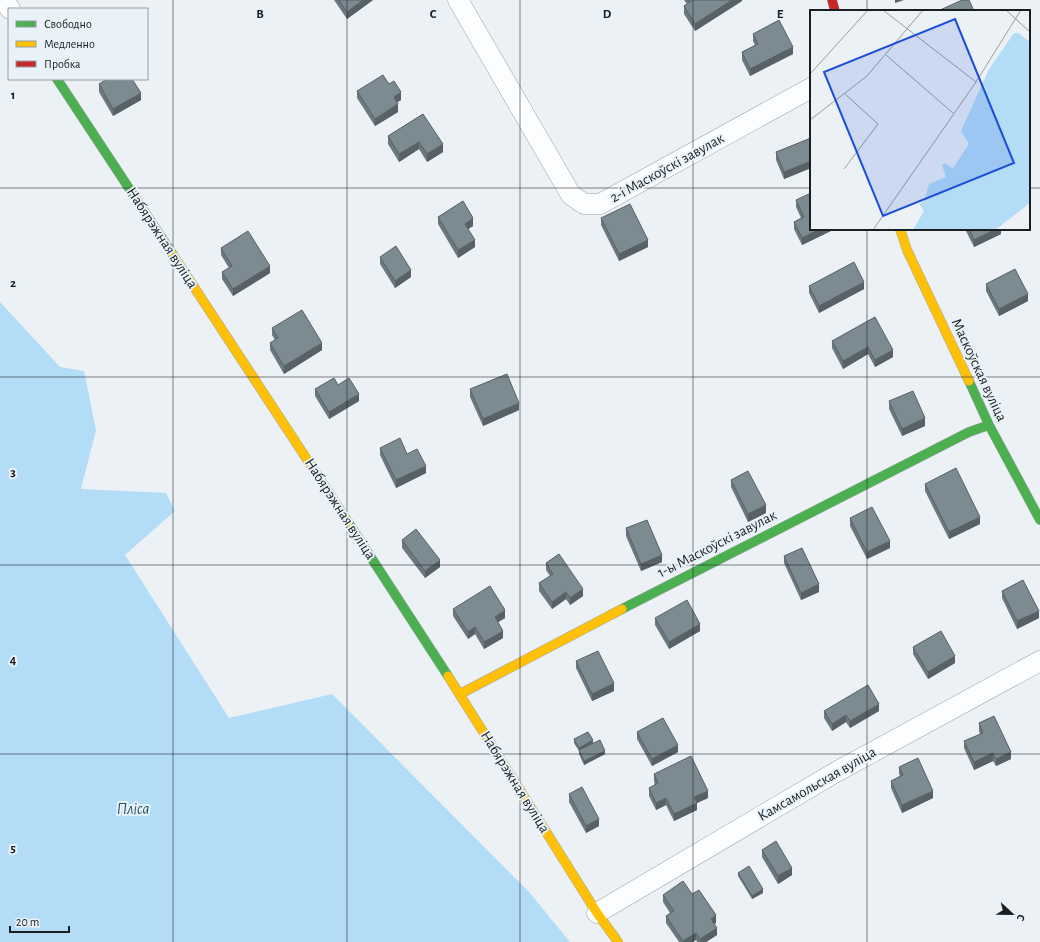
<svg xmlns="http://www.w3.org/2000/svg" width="1040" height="942" font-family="'Alegreya Sans',sans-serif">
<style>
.water{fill:#b3dcf7}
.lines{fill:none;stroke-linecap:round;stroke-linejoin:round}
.street-casing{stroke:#a1a5a8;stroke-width:21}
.fast-casing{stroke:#a1a5a8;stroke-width:10}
.slow-casing{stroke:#a1a5a8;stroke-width:10}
.jam-casing{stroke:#a1a5a8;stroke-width:10}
.street{stroke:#fcfdfe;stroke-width:20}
.fast{stroke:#4caf50;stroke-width:9}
.slow{stroke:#ffc107;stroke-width:9}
.jam{stroke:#c62828;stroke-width:9}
.wall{fill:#6b787e}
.shaded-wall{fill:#576166}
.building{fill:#7c8b92;stroke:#576166}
.grid{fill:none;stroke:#1a1e20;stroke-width:1;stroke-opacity:0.55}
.labels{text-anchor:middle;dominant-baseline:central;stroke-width:4;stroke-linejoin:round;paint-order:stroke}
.street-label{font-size:15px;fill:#1a1e20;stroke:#e9f2f9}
.water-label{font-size:16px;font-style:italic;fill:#27516b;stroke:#e9f2f9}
.inset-road{fill:none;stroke:#989da0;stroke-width:1}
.view{fill:#1d4ed8;fill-opacity:0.15;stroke:#1d4ed8;stroke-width:2}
.inset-edge{fill:none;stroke:#1a1e20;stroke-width:2}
.grid-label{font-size:13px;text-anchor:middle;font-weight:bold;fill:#1a1e20;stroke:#e9f2f9;stroke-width:4;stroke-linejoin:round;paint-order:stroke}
</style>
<rect width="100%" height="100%" fill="#ecf1f6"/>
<path class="water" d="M0,302L60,367L84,371L96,430L81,489L166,493L175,511L125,555L229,718L332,694L529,892L570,942H0Z"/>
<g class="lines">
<g class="street-casing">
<path id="street" d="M4,0L10,9
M458,0L571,195L584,204H600L811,88
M597,913L836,772L1040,661"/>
</g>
<g class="fast-casing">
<path id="fast" d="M57,79L173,255
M969,381L989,425L1040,520
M348,522L448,676
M622,609L969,432L989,425"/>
</g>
<g class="slow-casing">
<path id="slow" d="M900,229L907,250L969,381
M173,255L348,522
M448,676L597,913L618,942
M460,694L622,609"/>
</g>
<g class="jam-casing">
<path id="jam" d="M832,0L835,11"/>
</g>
<use href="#street" class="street"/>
<use href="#fast" class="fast"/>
<use href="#slow" class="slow"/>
<use href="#jam" class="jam"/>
</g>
<path class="wall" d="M334,0H373L347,19Z
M684,0H742V1L695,31L684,14V6L687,4Z
M753,34L793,54L750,76L742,60V52L755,45L753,41Z
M99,84L141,100L113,116L99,92Z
M389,84L401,100L397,102L398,112L375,126L357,98V91Z
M423,114L443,152L427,162L419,149L399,162L388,144V136Z
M811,138V168L784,179L776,160V152Z
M796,200L811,229H835L802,245L794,229V222L801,218L796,207Z
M438,217L473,226L468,229L475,247L458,258L438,224Z
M601,218L648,247L619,261L601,225Z
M965,229H1001V234L974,247Z
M221,248L270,273L233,296L222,279V272L229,268L221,255Z
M380,257L411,277L395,288L380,264Z
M986,284L1028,301L999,316L986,291Z
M809,286L864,289L819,313L809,293Z
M875,317L893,357L875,367L868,354L843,369L832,348V341Z
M272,328L322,350L284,374L270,350V343L275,340L272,335Z
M338,385L359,401L329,419L315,396V389Z
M470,389L519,410L483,426L470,397Z
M889,401L925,426L902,436L889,409Z
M380,448L426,473L396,488L380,455Z
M731,480L766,513L748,522L731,487Z
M925,484L980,524L949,539L925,491Z
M850,518L890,548L867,559L850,526Z
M626,528L662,562L641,571L626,536Z
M402,540L440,567L425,578L402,548Z
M784,556L819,592L801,600L784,563Z
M546,563L583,596L570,605L566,599L552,609L539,591V583L550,576L546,570Z
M1002,591L1039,618L1017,629L1002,598Z
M453,609L505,618L498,622L503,638L484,649L475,634L468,639L453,616Z
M655,618L700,631L669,649L655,625Z
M913,647L955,663L928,679L913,654Z
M576,661L614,691L592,701L576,668Z
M824,711H879L850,728L846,722L832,731L824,718Z
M979,723L1011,759L996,766L993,761L974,770L964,748V741L980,734L979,731Z
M637,732L678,752L652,766L637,739Z
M574,739L593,743L605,754L584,765L579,754V751L574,743Z
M899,767L933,798L902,813L891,788V781L900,776L899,774Z
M654,774L708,798L697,803V810L674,821L666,805L656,810L649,796V788L655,785L654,781Z
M569,794L599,826L586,833L569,802Z
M762,850L792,875L778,884L762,857Z
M738,873L763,893L752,899L738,876Z
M692,894L716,923L714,924L717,935L706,942H697L696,940L693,942H679L666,923V916L670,913L663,902V895Z"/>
<path class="shaded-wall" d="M363,0H373L347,19V12Z
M732,0H742V1L695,31V24Z
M895,0H904L895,3Z
M793,47V54L750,76V69Z
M401,92V100L394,104V97Z
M141,93V100L113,116V109Z
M398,104V112L375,126V119Z
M419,142V149L399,162V154Z
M443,144V152L427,162V154Z
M811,161V168L784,179V172Z
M473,218V226L465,231V224Z
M820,229H835L802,245V238Z
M996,229H1001V234L974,247V240Z
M475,240V247L458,258V250Z
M648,240V247L619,261V254Z
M270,266V273L233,296V289Z
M411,270V277L395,288V281Z
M864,282V289L819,313V306Z
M1028,294V301L999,316V309Z
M322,343V350L284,374V366Z
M868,347V354L843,369V361Z
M893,350V357L875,367V360Z
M359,394V401L329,419V412Z
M519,403V410L483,426V419Z
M925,418V426L902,436V429Z
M426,466V473L396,488V480Z
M766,505V513L748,522V514Z
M980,517V524L949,539V532Z
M890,541V548L867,559V552Z
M662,555V562L641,571V564Z
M440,560V567L425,578V571Z
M819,584V592L801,600V593Z
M583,589V596L570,605V598Z
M566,592V599L552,609V602Z
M505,610V618L495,624V617Z
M1039,611V618L1017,629V621Z
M700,624V631L669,649V642Z
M475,627V634L468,639V632Z
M503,631V638L484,649V642Z
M955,656V663L928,679V672Z
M614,683V691L592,701V694Z
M879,704V711L850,728V721Z
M846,715V722L832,731V724Z
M593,740V744L579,750V752V748Z
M678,745V752L652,766V759Z
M605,751V754L584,765V761Z
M1011,752V759L996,766V759Z
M993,753V761L974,770V762Z
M708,791V798L697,803V810L674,821V814L694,797Z
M933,791V798L902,813V805Z
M666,798V805L656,810V803Z
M599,819V826L586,833V826Z
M792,868V875L778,884V876Z
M763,889V893L752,899V896Z
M716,915V923L711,926V919Z
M717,928V935L706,942H700V939Z
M696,933V940L693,942H683V941Z"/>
<path class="building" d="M339,0H363L347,12Z
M689,0H732L695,24L684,6L690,2Z
M962,0H969L974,11H938Z
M779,20L793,47L750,69L742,52L758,44L753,34Z
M383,75L389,84L394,81L401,92L394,97L398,104L375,119L357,91Z
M107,79H132L141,93L113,109L99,84Z
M423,114L443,144L427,154L419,142L399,154L388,136Z
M811,138V161L784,172L776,152Z
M811,193V229H820L802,238L794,222L804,217L796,200Z
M463,201L473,218L465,224L475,240L458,250L438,217Z
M630,204L648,240L619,254L601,218Z
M969,229H996L974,240Z
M248,231L270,266L233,289L222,272L232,266L221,248Z
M396,246L411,270L395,281L380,257Z
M854,262L864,282L819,306L809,286Z
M1015,269L1028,294L999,309L986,284Z
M302,310L322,343L284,366L270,343L278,338L272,328Z
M875,317L893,350L875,360L868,347L843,361L832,341Z
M507,374L519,403L483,419L470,389Z
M334,378L338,385L349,378L359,394L329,412L315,389Z
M913,391L925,418L902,429L889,401Z
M400,438L407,454L417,449L426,466L396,480L380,448Z
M956,468L980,517L949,532L925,484Z
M748,471L766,505L748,514L731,480Z
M872,507L890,541L867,552L850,518Z
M647,520L662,555L641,564L626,528Z
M416,529L440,560L425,571L402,540Z
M802,548L819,584L801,593L784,556Z
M559,554L583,589L570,598L566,592L552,602L539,583L553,574L546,563Z
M1023,580L1039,611L1017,621L1002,591Z
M490,586L505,610L495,617L503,631L484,642L475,627L468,632L453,609Z
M687,600L700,624L669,642L655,618Z
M941,631L955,656L928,672L913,647Z
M598,651L614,683L592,694L576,661Z
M868,685L879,704L850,721L846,715L832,724L824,711Z
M994,716L1011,752L996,759L993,753L974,762L964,741L983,733L979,723Z
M663,718L678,745L652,759L637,732Z
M588,732L593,740L579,748L574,739Z
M600,740L605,751L584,761L579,750Z
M691,756L708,791L694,797L697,803L674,814L666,798L656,803L649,788L658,783L654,774Z
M918,758L933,791L902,805L891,781L903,775L899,767Z
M582,787L599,819L586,826L569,794Z
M776,841L792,868L778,876L762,850Z
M749,866L763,889L752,896L738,873Z
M683,881L692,894L699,890L716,915L711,919L717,928L700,939L696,933L683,941L666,916L674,911L663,895Z"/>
<path class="grid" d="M173,0V942M347,0V942M520,0V942M693,0V942M867,0V11M0,188H811M1029,188H1040M867,229V942M0,377H1040M0,565H1040M0,754H1040"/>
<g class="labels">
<g class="street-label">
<text transform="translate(667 168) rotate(-29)">2-і Маскоўскі завулак</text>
<text transform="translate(162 238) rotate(57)">Набярэжная вуліца</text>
<text transform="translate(979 370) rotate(65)">Маскоўская вуліца</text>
<text transform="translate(340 509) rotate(57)">Набярэжная вуліца</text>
<text transform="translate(717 544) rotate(-27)">1-ы Маскоўскі завулак</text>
<text transform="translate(515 782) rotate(58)">Набярэжная вуліца</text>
<text transform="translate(817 784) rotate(-30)">Камсамольская вуліца</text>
</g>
<g class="water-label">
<text x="133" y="809">Пліса</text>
</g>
</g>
<g transform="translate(810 10)">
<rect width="220" height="220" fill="#ecf1f6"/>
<path d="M204,23H208L220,32V193L185,220H103L114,201L109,194L114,191L119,174L136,167L132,155L134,153L143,158L159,134L151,121L179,59Z" fill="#b3dcf7"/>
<path class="inset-road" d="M73,0L166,72M196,0L220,22M76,45L143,103M0,64L58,0M0,110L57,66L113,0M34,159L68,114L35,84M63,220L166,72L211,0"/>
<path class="view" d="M145,9L204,153L73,206L14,62Z"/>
<rect width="220" height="220" class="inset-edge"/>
</g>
<g class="grid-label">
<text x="260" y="18">B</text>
<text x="433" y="18">C</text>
<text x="607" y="18">D</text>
<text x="780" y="18">E</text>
<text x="13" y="99">1</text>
<text x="13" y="287">2</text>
<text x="13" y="476">3</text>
<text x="13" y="664">4</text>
<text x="13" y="852">5</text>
</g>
<rect x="8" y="8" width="140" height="72" fill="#e9f2f9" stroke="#969da2"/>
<rect x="16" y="21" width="20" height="6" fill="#4caf50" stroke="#969da2"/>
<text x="44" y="28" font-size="12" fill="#1a1e20">Свободно</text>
<rect x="16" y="41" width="20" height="6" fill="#ffc107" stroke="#969da2"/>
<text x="44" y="48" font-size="12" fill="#1a1e20">Медленно</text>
<rect x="16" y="61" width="20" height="6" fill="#c62828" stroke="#969da2"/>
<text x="44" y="68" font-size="12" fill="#1a1e20">Пробка</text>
<g transform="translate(1012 914) rotate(112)" stroke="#e9f2f9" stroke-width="3" paint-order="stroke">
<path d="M0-3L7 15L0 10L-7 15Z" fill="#1a1e20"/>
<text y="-6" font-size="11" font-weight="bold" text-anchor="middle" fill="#1a1e20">С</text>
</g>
<path d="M10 926v6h59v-6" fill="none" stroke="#1a1e20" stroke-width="2"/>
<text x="16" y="926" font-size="12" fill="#1a1e20" stroke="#e9f2f9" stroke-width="3" paint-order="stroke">20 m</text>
</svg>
